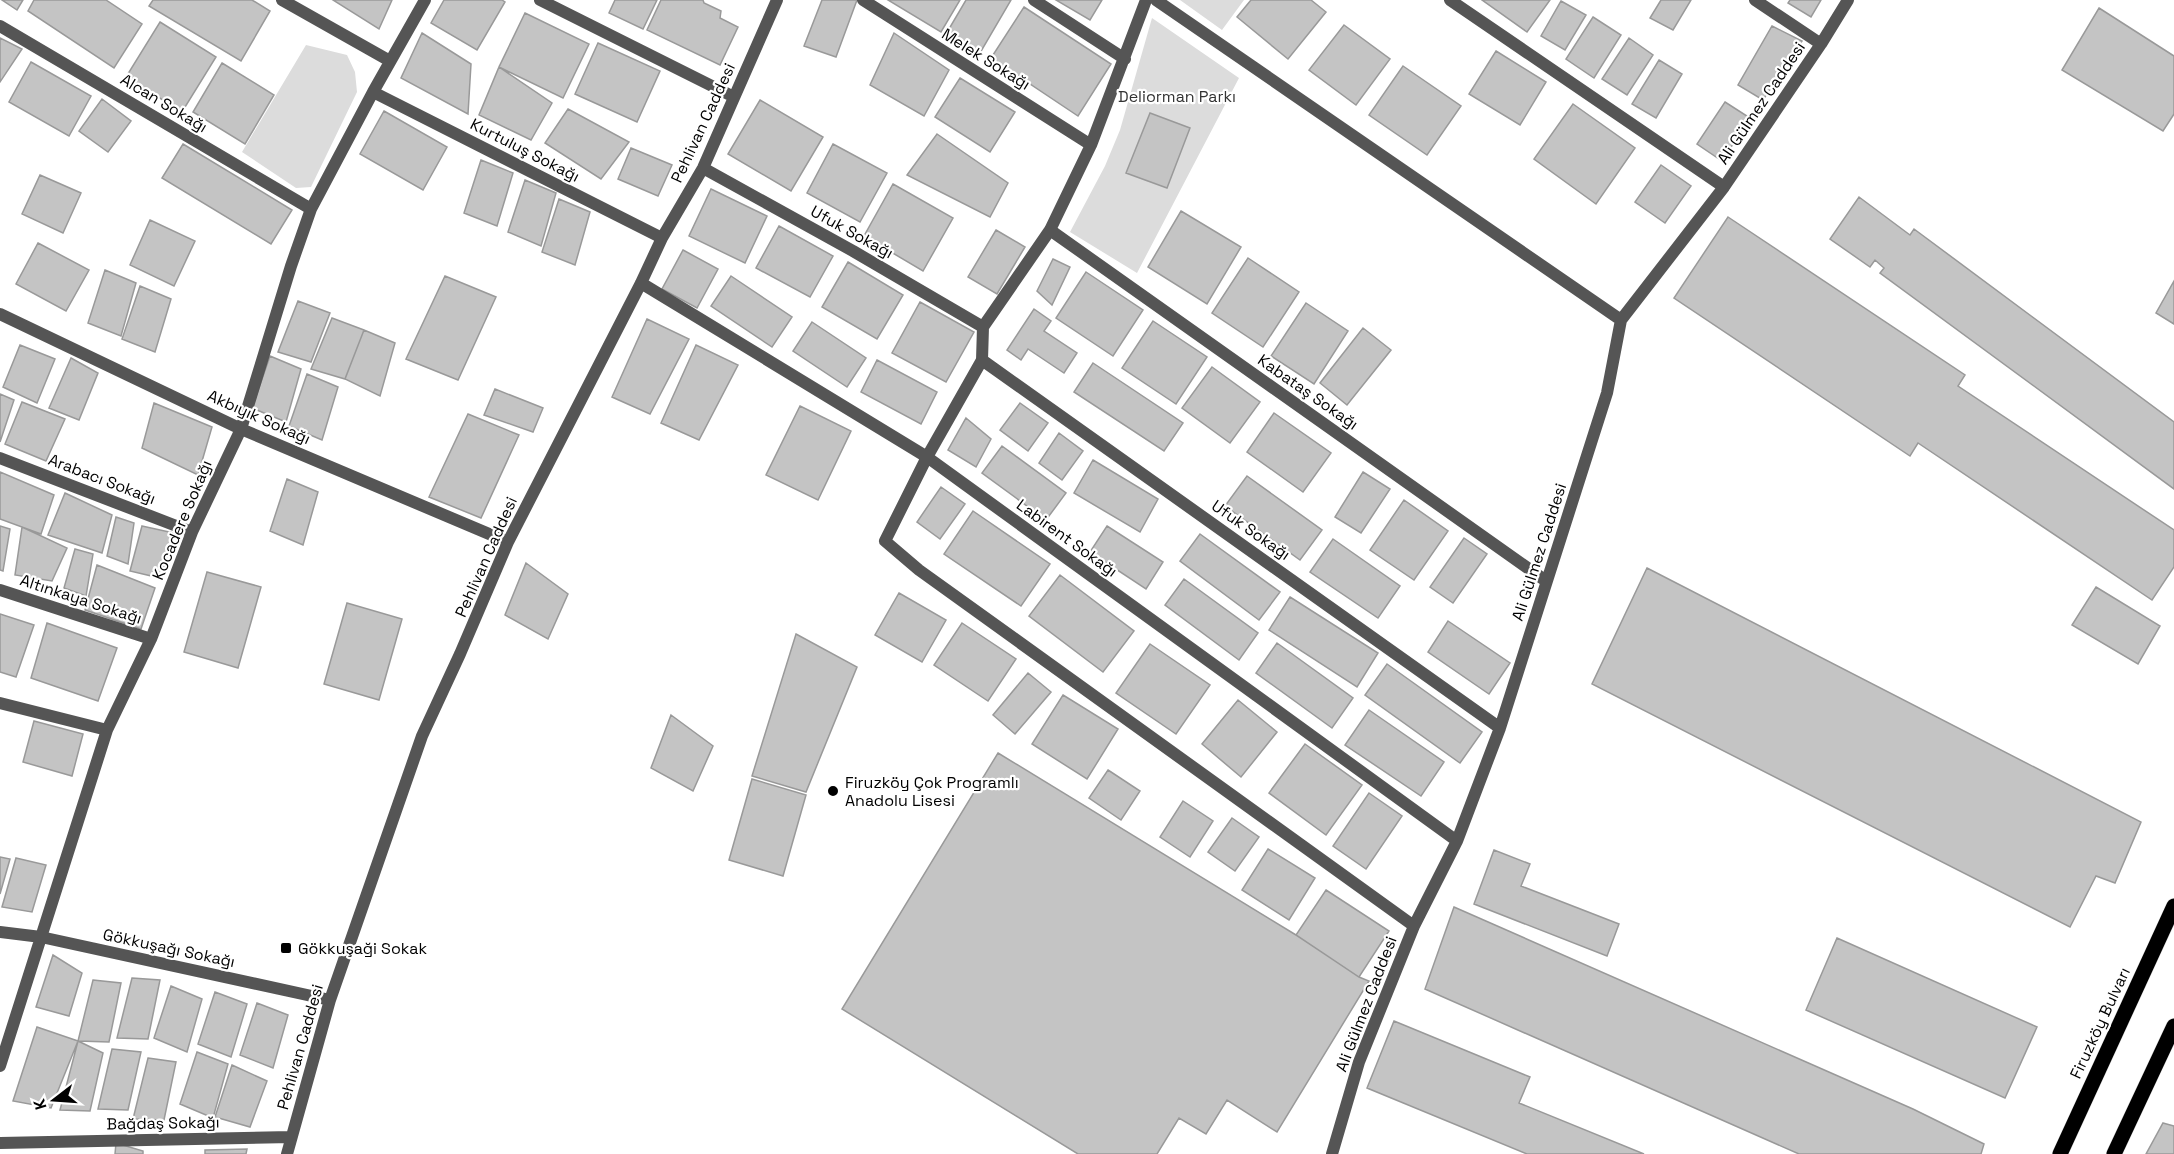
<svg xmlns="http://www.w3.org/2000/svg" width="2174" height="1154" font-family="'Space Grotesk',sans-serif">
<style>
.green{fill:#dcdcdc}
.building{fill:#c4c4c4;stroke:#999;stroke-width:1.5}
.lines{fill:none;stroke-linecap:round;stroke-linejoin:round}
.primary-casing{stroke:#dbdbdb;stroke-width:16}
.minor{stroke:#555;stroke-width:12}
.primary{stroke:#000;stroke-width:15}
.poi-dot{fill:#000;stroke:#fff;stroke-width:2}
.labels{text-anchor:middle;dominant-baseline:central;stroke-width:4.5;stroke-linejoin:round;paint-order:stroke}
.street-label{font-size:16px;fill:#000;stroke:#fff}
.park-label{font-size:16px;fill:#333;stroke:#fff}
.poi-label{font-size:16px;fill:#000;stroke:#fff;text-anchor:start}
</style>
<rect width="100%" height="100%" fill="#fff"/>
<path class="green" d="M1180,0H1244L1222,30Z
M1152,18L1239,78L1137,273L1070,232L1105,166L1120,130Z
M306,45L347,55L355,72L357,92L311,187L296,188L242,152Z"/>
<path class="building" d="M2,0H23L17,10Z
M34,0H106L142,24L114,68L28,11Z
M153,0H252L270,11L241,61L149,6Z
M333,0H392L379,29Z
M444,0H502L505,2L477,50L431,23Z
M615,0H657L643,29L609,13Z
M661,0H703L704,3L721,11L720,18L738,27L720,65L647,30Z
M822,0H857L836,57L804,46Z
M888,0H960L941,32Z
M966,0H1011L980,53L946,34Z
M1056,0H1102L1090,20Z
M1251,0H1311L1326,12L1288,59L1237,17Z
M1482,0H1550L1527,32Z
M1661,0H1691L1673,30L1650,18Z
M1790,0H1821L1811,17L1788,3Z
M1561,1L1586,15L1565,50L1541,36Z
M1024,7L1111,64L1078,116L991,58Z
M2099,8L2174,56V114L2163,131L2062,70Z
M525,13L589,44L563,98L499,67Z
M1593,17L1621,35L1594,78L1566,59Z
M160,22L216,57L182,112L126,77Z
M1344,25L1390,59L1356,105L1309,70Z
M1772,26L1802,41L1763,100L1738,85Z
M422,33L471,64L468,114L401,78Z
M894,33L949,70L924,116L870,85Z
M0,38L22,49L0,82Z
M1629,38L1653,55L1627,95L1602,79Z
M598,43L660,71L637,122L575,94Z
M1496,51L1546,82L1520,125L1469,94Z
M1659,60L1682,74L1656,118L1632,104Z
M31,62L91,96L69,136L9,102Z
M222,63L274,95L245,144L193,112Z
M1403,66L1461,106L1427,155L1369,115Z
M499,67L552,103L531,140L479,115Z
M960,78L1015,112L990,152L935,117Z
M102,99L131,121L108,152L79,131Z
M760,100L823,137L791,191L728,154Z
M1725,102L1750,118L1722,161L1697,144Z
M1573,104L1635,148L1596,204L1534,159Z
M568,109L629,142L601,179L545,143Z
M384,111L447,147L423,190L360,154Z
M1150,113L1190,128L1167,188L1126,173Z
M937,134L1008,183L990,217L907,175Z
M183,144L292,210L271,244L162,178Z
M833,144L887,173L860,222L807,193Z
M631,148L672,165L658,196L618,179Z
M481,160L513,173L497,226L464,213Z
M1661,165L1691,186L1665,223L1635,202Z
M40,175L81,193L63,233L22,214Z
M525,180L556,193L541,246L508,232Z
M893,184L953,218L923,271L864,236Z
M711,189L767,216L745,263L689,236Z
M1859,197L1910,235L1914,229L2174,422V489L1880,273L1884,268L1875,260L1870,267L1830,239Z
M559,199L590,212L575,265L542,252Z
M1181,211L1241,247L1207,304L1148,267Z
M1728,217L1965,375L1958,386L2174,530V567L2152,600L1918,443L1910,456L1674,298Z
M150,220L195,241L174,286L130,265Z
M779,226L833,256L810,297L756,268Z
M996,230L1025,247L997,294L968,277Z
M38,243L89,270L66,311L16,284Z
M683,250L718,269L697,308L662,289Z
M1248,258L1299,292L1263,347L1212,313Z
M1053,259L1070,267L1052,305L1037,291Z
M848,262L903,295L877,339L822,307Z
M105,270L136,283L121,336L88,323Z
M1086,272L1143,310L1113,356L1056,318Z
M445,276L496,297L458,380L406,359Z
M731,276L792,317L772,347L711,306Z
M2174,281V324L2156,313Z
M140,286L171,299L155,352L122,339Z
M298,301L330,313L311,362L278,352Z
M920,302L974,332L946,382L892,353Z
M1306,303L1348,331L1314,384L1271,356Z
M1034,309L1051,321L1044,331L1077,353L1064,373L1028,349L1021,360L1007,350Z
M332,318L364,330L345,379L311,369Z
M647,319L689,339L650,414L612,397Z
M1153,321L1207,357L1176,404L1122,368Z
M812,322L866,358L847,387L793,351Z
M1363,328L1391,350L1347,405L1320,383Z
M364,330L395,343L380,396L345,379Z
M20,345L55,359L37,403L3,387Z
M696,345L738,365L699,440L661,423Z
M270,356L301,369L286,422L252,408Z
M71,358L98,373L79,420L49,408Z
M877,360L937,392L921,424L861,392Z
M1093,363L1183,423L1164,451L1074,392Z
M1212,367L1260,402L1230,443L1182,408Z
M307,374L338,387L322,440L289,426Z
M495,389L543,408L533,432L484,415Z
M0,394L14,400L0,442Z
M22,402L65,419L46,461L5,444Z
M154,403L212,427L198,475L142,448Z
M1020,403L1048,423L1028,451L1000,430Z
M800,406L851,431L818,500L766,475Z
M1274,413L1331,453L1303,492L1247,452Z
M468,414L519,435L481,518L429,497Z
M966,418L991,439L976,467L948,450Z
M1059,433L1083,451L1062,480L1039,463Z
M1002,446L1066,493L1046,520L982,473Z
M1093,460L1158,499L1140,532L1074,493Z
M0,472L54,495L41,534L0,519Z
M1363,472L1390,489L1361,533L1335,517Z
M1247,476L1322,530L1300,560L1225,506Z
M287,479L318,492L303,545L270,531Z
M941,487L965,504L940,539L917,522Z
M65,493L112,515L102,553L48,535Z
M1404,500L1448,531L1414,580L1370,550Z
M973,511L1050,564L1021,606L944,554Z
M116,517L134,523L128,564L107,556Z
M0,526L10,529L3,571L0,570Z
M142,526L174,533L160,578L130,571Z
M1107,526L1163,562L1146,589L1090,552Z
M22,527L67,548L52,581L15,575Z
M1200,534L1280,592L1259,620L1180,561Z
M1464,538L1487,554L1453,603L1430,587Z
M1333,539L1400,586L1378,618L1310,572Z
M75,549L93,554L86,596L64,588Z
M526,563L568,594L548,639L505,615Z
M97,565L155,588L141,629L85,610Z
M1647,568L2141,822L2115,883L2096,876L2070,927L1592,684Z
M207,572L261,587L238,668L184,652Z
M1060,575L1134,631L1103,672L1029,616Z
M1184,579L1258,633L1239,660L1165,605Z
M2096,587L2160,626L2138,664L2072,625Z
M899,593L946,620L922,662L875,635Z
M1290,597L1378,653L1357,687L1269,630Z
M347,603L402,619L379,700L324,684Z
M0,614L34,625L16,677L0,672Z
M1448,621L1510,663L1489,694L1428,652Z
M47,623L117,648L98,701L31,678Z
M962,623L1016,659L988,701L934,665Z
M796,634L857,667L806,792L752,776Z
M1277,643L1353,698L1332,728L1256,673Z
M1150,644L1210,685L1176,734L1116,693Z
M1387,664L1482,732L1460,763L1365,695Z
M1028,673L1051,692L1015,734L993,715Z
M1063,695L1118,729L1087,779L1032,744Z
M1238,700L1277,732L1241,777L1202,744Z
M1369,710L1444,762L1421,796L1345,745Z
M671,715L713,746L693,791L651,768Z
M34,721L83,734L72,776L23,762Z
M1305,744L1362,785L1326,835L1269,793Z
M998,753L1296,935L1359,977L1369,981L1277,1132L1227,1100L1206,1134L1179,1118L1157,1154H1078L842,1009Z
M1108,770L1140,791L1121,820L1089,798Z
M752,779L806,795L783,876L729,860Z
M1369,793L1402,816L1366,869L1333,846Z
M1183,801L1213,821L1190,857L1160,837Z
M1232,818L1259,837L1235,871L1208,852Z
M1268,849L1315,878L1289,920L1242,890Z
M1494,850L1530,864L1521,886L1619,924L1607,956L1474,904Z
M0,857L10,859L0,894Z
M16,858L46,865L32,912L2,907Z
M1326,890L1389,931L1359,977L1296,935Z
M1454,907L1913,1109L1984,1144L1981,1154H1799L1425,989Z
M1837,938L2037,1027L2005,1098L1806,1010Z
M53,955L82,973L69,1016L36,1007Z
M132,978L160,980L148,1039L117,1038Z
M93,980L121,983L109,1042L78,1041Z
M171,986L202,999L187,1052L154,1038Z
M215,992L247,1004L231,1057L198,1044Z
M257,1003L288,1015L273,1068L240,1055Z
M1394,1021L1530,1077L1519,1103L1644,1154H1527L1367,1088Z
M37,1027L78,1041L51,1108L13,1101Z
M78,1041L103,1053L90,1111L60,1110Z
M112,1049L141,1052L128,1110L98,1109Z
M197,1052L228,1064L213,1118L180,1104Z
M148,1058L176,1062L164,1120L133,1119Z
M232,1065L267,1081L250,1127L215,1117Z
M2163,1123L2174,1126V1154H2146Z
M116,1143L143,1151V1154H115Z
M247,1149L246,1154H205V1150Z"/>
<g class="lines">
<g class="primary-casing">
<path id="primary" d="M2060,1154L2174,906
M2114,1154L2174,1026"/>
</g>
<path class="minor" d="M282,0L390,61
M540,0L734,97
M863,0L1091,145
M1034,0L1125,59
M1146,0L1091,145L1050,230L983,327L982,360L927,457L885,541L919,570L1414,926
M1156,0L1621,320
M1450,0L1724,187
M1755,0L1821,44
M0,26L311,209
M373,92L662,238
M703,168L853,251L983,327
M1050,230L1546,581
M641,283L927,457L1457,841
M0,314L241,429L508,542
M982,360L1500,728
M0,458L192,532
M0,590L151,639
M0,703L107,730
M0,932L41,937L330,1000
M0,1066L107,730L151,639L192,532L241,429L291,266L311,209L373,92L425,0
M0,1143L291,1137
M287,1154L330,1000L422,736L460,654L508,542L641,283L662,238L703,168L777,0
M1332,1154L1359,1062L1414,926L1457,841L1500,728L1607,393L1621,320L1724,187L1821,44L1848,0"/>
<use href="#primary" class="primary"/>
</g>
<g class="poi-dot">
<circle cx="833" cy="791" r="6"/>
<rect x="280" y="942" width="12" height="12" rx="3"/>
</g>
<g class="labels">
<g class="street-label">
<text transform="translate(986 59) rotate(32)">Melek Sokağı</text>
<text transform="translate(164 103) rotate(31)">Alcan Sokağı</text>
<text transform="translate(1761 103) rotate(-56)">Ali Gülmez Caddesi</text>
<text transform="translate(703 123) rotate(-65)">Pehlivan Caddesi</text>
<text transform="translate(525 150) rotate(27)">Kurtuluş Sokağı</text>
<text transform="translate(852 232) rotate(29)">Ufuk Sokağı</text>
<text transform="translate(1308 392) rotate(35)">Kabataş Sokağı</text>
<text transform="translate(259 417) rotate(24)">Akbıyık Sokağı</text>
<text transform="translate(102 479) rotate(21)">Arabacı Sokağı</text>
<text transform="translate(182 520) rotate(-67)">Kocadere Sokağı</text>
<text transform="translate(1251 530) rotate(35)">Ufuk Sokağı</text>
<text transform="translate(1067 538) rotate(36)">Labirent Sokağı</text>
<text transform="translate(1539 552) rotate(-72)">Ali Gülmez Caddesi</text>
<text transform="translate(486 557) rotate(-66)">Pehlivan Caddesi</text>
<text transform="translate(81 599) rotate(18)">Altınkaya Sokağı</text>
<text transform="translate(169 948) rotate(12)">Gökkuşağı Sokağı</text>
<text transform="translate(1366 1004) rotate(-69)">Ali Gülmez Caddesi</text>
<text transform="translate(2100 1023) rotate(-65)">Firuzköy Bulvarı</text>
<text transform="translate(300 1047) rotate(-74)">Pehlivan Caddesi</text>
<text transform="translate(163 1123) rotate(-1)">Bağdaş Sokağı</text>
</g>
<g class="park-label">
<text x="1177" y="96">Deliorman Parkı</text>
</g>
<g class="poi-label">
<text x="845" y="782">Firuzköy Çok Programlı<tspan x="845" dy="18">Anadolu Lisesi</tspan></text>
<text x="298" y="948">Gökkuşaği Sokak</text>
</g>
</g>
<g transform="translate(54 1100) rotate(253)" stroke="#ffffff" stroke-width="4.5" paint-order="stroke">
<path d="M0-4.5L10 22L0 15L-10 22Z" fill="#000000"/>
<text y="-9" font-size="16" font-weight="bold" text-anchor="middle" fill="#000000">K</text>
</g>
</svg>
